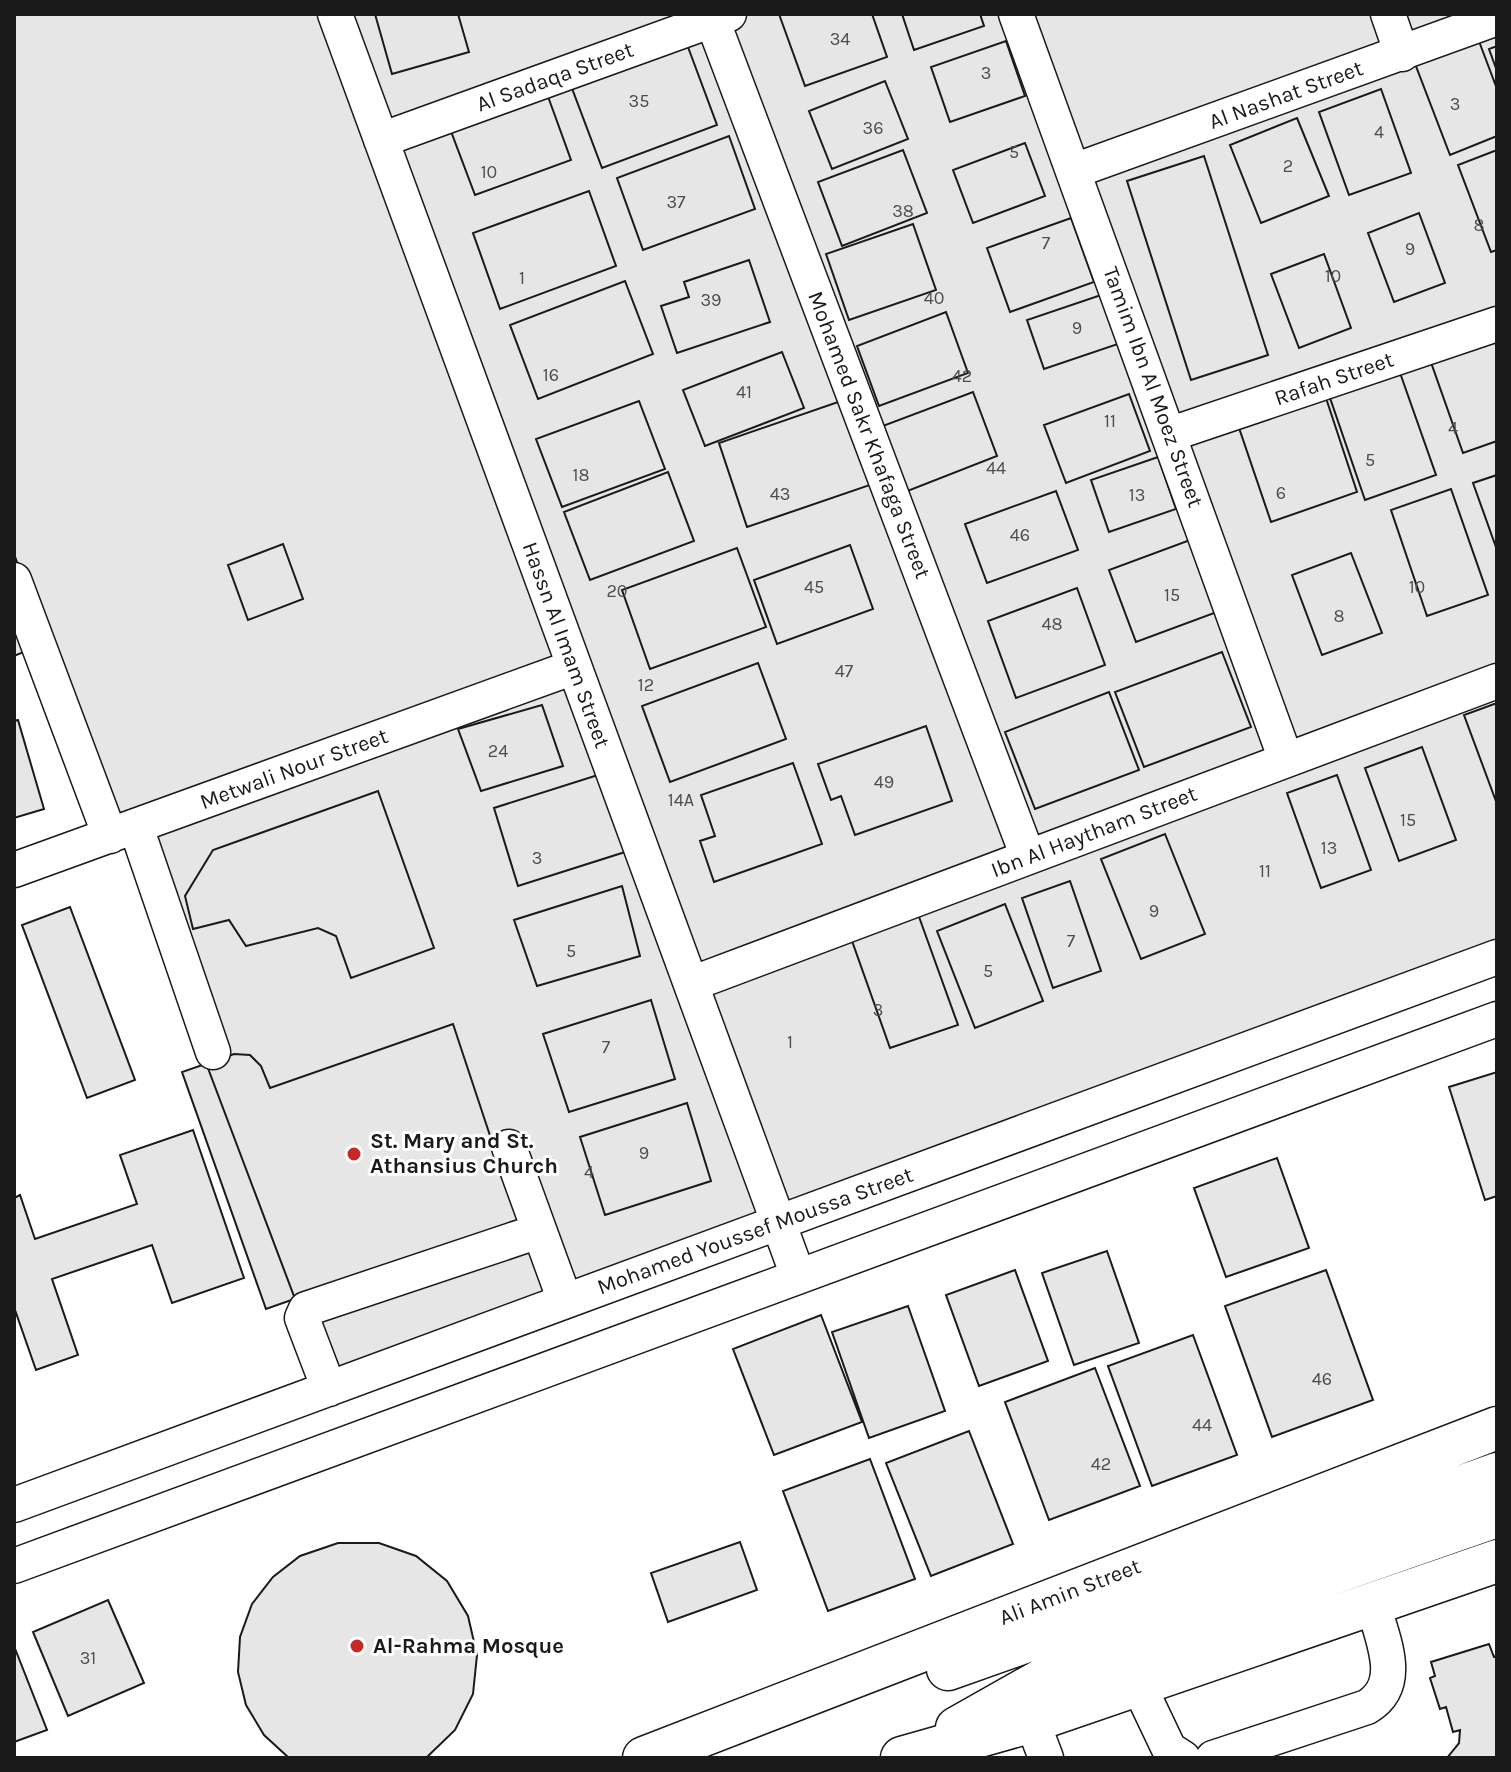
<svg xmlns="http://www.w3.org/2000/svg" width="1511" height="1772" font-family="Karla,sans-serif">
<style>
.building{fill:#e6e6e6;stroke:#1a1a1a;stroke-width:2}
.lines{fill:none;stroke-linecap:round;stroke-linejoin:round}
.minor-casing{stroke:#1a1a1a;stroke-width:37}
.major-casing{stroke:#1a1a1a;stroke-width:45}
.minor{stroke:#fff;stroke-width:34}
.major{stroke:#fff;stroke-width:42}
.poi-dot{fill:#c62828;stroke:#fff;stroke-width:3}
.labels{text-anchor:middle;dominant-baseline:central;stroke-width:6;stroke-linejoin:round;paint-order:stroke}
.number-label{font-size:18px;fill:#4d4d4d}
.street-label{font-size:22px;fill:#1a1a1a;stroke:#fff}
.poi-label{font-size:22px;font-weight:bold;fill:#1a1a1a;stroke:#fff;text-anchor:start}
</style>
<rect width="100%" height="100%" fill="#fff"/>
<path class="building" d="M14,14H1497V958L329,1389L14,554Z
M375,14H458L469,52L392,74Z
M779,14H872L887,57L805,86Z
M902,14H980L984,26L914,50Z
M1477,36L1497,89V136L1450,155L1414,61Z
M685,39L717,125L602,168L570,83Z
M1006,41L1025,96L950,122L931,67Z
M1497,46V71L1489,49Z
M885,81L908,139L832,169L809,111Z
M1381,89L1411,173L1349,195L1319,112Z
M546,91L571,160L475,195L449,126Z
M1297,118L1329,196L1261,223L1230,145Z
M729,136L755,209L643,250L617,178Z
M1025,143L1045,196L973,223L953,170Z
M903,150L927,213L842,246L818,182Z
M1497,150V250L1491,252L1458,165Z
M1204,156L1268,355L1191,380L1127,181Z
M589,191L616,266L500,309L473,233Z
M1419,213L1445,283L1394,302L1368,233Z
M1071,218L1094,282L1010,312L987,248Z
M913,224L936,290L849,320L826,254Z
M1324,254L1351,328L1299,348L1271,274Z
M749,260L770,322L677,353L661,306L689,297L684,282Z
M625,281L653,354L538,399L510,325Z
M1101,295L1118,344L1044,369L1027,320Z
M946,312L968,373L879,406L857,346Z
M1497,326V441L1463,453L1427,351Z
M782,352L804,408L705,446L683,390Z
M1399,370L1436,475L1365,500L1329,395Z
M1323,389L1357,492L1271,522L1236,419Z
M973,392L997,456L905,492L880,427Z
M1129,394L1150,451L1066,483L1044,425Z
M639,401L665,469L562,507L536,439Z
M841,401L870,485L747,527L719,443Z
M1158,457L1176,509L1109,532L1091,480Z
M668,472L694,541L590,580L564,512Z
M1497,475V550L1473,483Z
M1451,489L1488,595L1427,616L1391,510Z
M1056,491L1078,550L987,583L965,524Z
M1190,540L1217,612L1136,642L1109,570Z
M283,544L303,599L248,620L228,565Z
M850,545L873,609L777,644L754,580Z
M737,548L766,627L650,669L622,590Z
M1351,553L1382,633L1322,655L1292,575Z
M1077,588L1105,665L1016,698L988,621Z
M14,604L31,649L14,656Z
M1222,652L1251,727L1144,767L1115,692Z
M758,663L786,739L670,782L642,706Z
M1109,692L1139,770L1035,809L1005,732Z
M1497,703V804L1464,715Z
M542,705L563,766L481,791L458,729Z
M18,720L44,809L14,818V721Z
M926,726L952,801L855,835L841,796L831,800L818,764Z
M1422,747L1456,840L1399,861L1365,768Z
M793,763L822,844L714,882L700,841L715,836L701,795Z
M601,774L625,852L518,886L494,808Z
M1337,775L1371,870L1321,888L1287,793Z
M378,791L434,948L351,978L336,936L318,928L246,946L229,920L193,929L185,896L213,850Z
M1165,834L1205,934L1141,959L1101,859Z
M1070,881L1101,971L1053,988L1022,898Z
M622,886L640,956L537,986L514,920Z
M1005,904L1043,1001L975,1028L937,931Z
M70,907L135,1080L87,1098L22,925Z
M918,914L958,1025L890,1048L851,938Z
M651,1000L675,1079L569,1112L543,1034Z
M453,1024L518,1220L266,1309L182,1072L234,1054L250,1055L261,1066L270,1088Z
M1497,1072V1196L1485,1200L1449,1087Z
M687,1103L711,1181L605,1215L580,1137Z
M193,1130L244,1278L172,1303L152,1245L52,1279L78,1355L36,1370L14,1307V1198L20,1195L35,1239L137,1204L120,1155Z
M1277,1158L1309,1248L1226,1277L1194,1188Z
M1107,1251L1139,1343L1074,1365L1042,1273Z
M1015,1270L1048,1361L979,1386L946,1295Z
M1326,1270L1373,1400L1272,1437L1225,1306Z
M908,1306L945,1411L869,1438L832,1332Z
M821,1315L862,1422L774,1455L733,1349Z
M1193,1335L1237,1455L1152,1486L1108,1366Z
M1095,1368L1140,1486L1049,1520L1005,1402Z
M969,1431L1013,1544L931,1576L886,1463Z
M870,1459L915,1579L828,1611L783,1491Z
M740,1542L757,1590L668,1622L651,1573Z
M338,1543H379L416,1556L447,1581L468,1616L477,1655L473,1694L455,1730L426,1758H289L264,1735L246,1705L238,1672L240,1637L252,1604L273,1577L300,1556Z
M108,1600L144,1683L68,1716L33,1632Z
M1489,1644L1494,1657L1497,1656V1758H1447L1459,1743L1460,1730L1453,1732L1446,1707L1440,1709L1430,1678L1435,1676L1431,1662Z
M14,1646L47,1730L14,1742Z"/>
<g class="lines">
<g class="minor-casing">
<path id="minor" d="M335,14L798,1276
M710,14L1028,857
M1016,14L1286,760
M1388,14L1402,54
M381,140L729,14
M1074,171L1497,18
M1171,434L1497,324
M14,580L110,836
M136,827L213,1052
M14,870L574,667
M691,984L1497,681
M509,1147L565,1301
M329,1389L302,1318L306,1309L539,1231
M14,1505L1497,957
M14,1566L1497,1019
M1139,1686L1169,1749L1183,1758
M1032,1721L1046,1758
M1213,1758L1367,1707C1405,1684 1382,1639 1373,1604"/>
</g>
<g class="major-casing">
<path id="major" d="M948,1669L1497,1474
M957,1728L1069,1665L1497,1516
M644,1758L1497,1428
M902,1758L1032,1721L1497,1561"/>
</g>
<use href="#minor" class="minor"/>
<use href="#major" class="major"/>
</g>
<g class="poi-dot">
<circle cx="354" cy="1154" r="8"/>
<circle cx="357" cy="1646" r="8"/>
</g>
<g class="labels">
<g class="number-label">
<text x="840" y="39">34</text>
<text x="986" y="73">3</text>
<text x="639" y="101">35</text>
<text x="1455" y="104">3</text>
<text x="873" y="128">36</text>
<text x="1379" y="132">4</text>
<text x="1014" y="152">5</text>
<text x="1288" y="166">2</text>
<text x="489" y="172">10</text>
<text x="676" y="202">37</text>
<text x="903" y="211">38</text>
<text x="1479" y="225">8</text>
<text x="1046" y="243">7</text>
<text x="1410" y="249">9</text>
<text x="1333" y="276">10</text>
<text x="522" y="278">1</text>
<text x="934" y="298">40</text>
<text x="711" y="300">39</text>
<text x="1077" y="328">9</text>
<text x="551" y="375">16</text>
<text x="962" y="376">42</text>
<text x="744" y="392">41</text>
<text x="1110" y="421">11</text>
<text x="1453" y="428">4</text>
<text x="1370" y="460">5</text>
<text x="996" y="468">44</text>
<text x="581" y="475">18</text>
<text x="1281" y="493">6</text>
<text x="780" y="494">43</text>
<text x="1137" y="495">13</text>
<text x="1020" y="535">46</text>
<text x="814" y="587">45</text>
<text x="1417" y="587">10</text>
<text x="617" y="591">20</text>
<text x="1172" y="595">15</text>
<text x="1339" y="616">8</text>
<text x="1052" y="624">48</text>
<text x="844" y="671">47</text>
<text x="646" y="685">12</text>
<text x="498" y="751">24</text>
<text x="884" y="782">49</text>
<text x="681" y="800">14A</text>
<text x="1408" y="820">15</text>
<text x="1329" y="848">13</text>
<text x="537" y="858">3</text>
<text x="1265" y="871">11</text>
<text x="1154" y="911">9</text>
<text x="1071" y="941">7</text>
<text x="571" y="951">5</text>
<text x="988" y="971">5</text>
<text x="878" y="1010">3</text>
<text x="790" y="1042">1</text>
<text x="606" y="1047">7</text>
<text x="644" y="1153">9</text>
<text x="589" y="1172">4</text>
<text x="1322" y="1379">46</text>
<text x="1202" y="1425">44</text>
<text x="1101" y="1464">42</text>
<text x="88" y="1658">31</text>
</g>
<g class="street-label">
<text transform="translate(555 77) rotate(-20)">Al Sadaqa Street</text>
<text transform="translate(1286 95) rotate(-20)">Al Nashat Street</text>
<text transform="translate(1334 379) rotate(-19)">Rafah Street</text>
<text transform="translate(1153 387) rotate(70)">Tamim Ibn Al Moez Street</text>
<text transform="translate(869 435) rotate(69)">Mohamed Sakr Khafaga Street</text>
<text transform="translate(566 645) rotate(70)">Hassn Al Imam Street</text>
<text transform="translate(294 769) rotate(-20)">Metwali Nour Street</text>
<text transform="translate(1094 832) rotate(-21)">Ibn Al Haytham Street</text>
<text transform="translate(755 1231) rotate(-20)">Mohamed Youssef Moussa Street</text>
<text transform="translate(1070 1592) rotate(-21)">Ali Amin Street</text>
</g>
<g class="poi-label">
<text x="370" y="1141">St. Mary and St.<tspan x="370" dy="25">Athansius Church</tspan></text>
<text x="373" y="1646">Al-Rahma Mosque</text>
</g>
</g>
<rect width="1511" height="1772" fill="none" stroke="#1a1a1a" stroke-width="32"/>
</svg>
